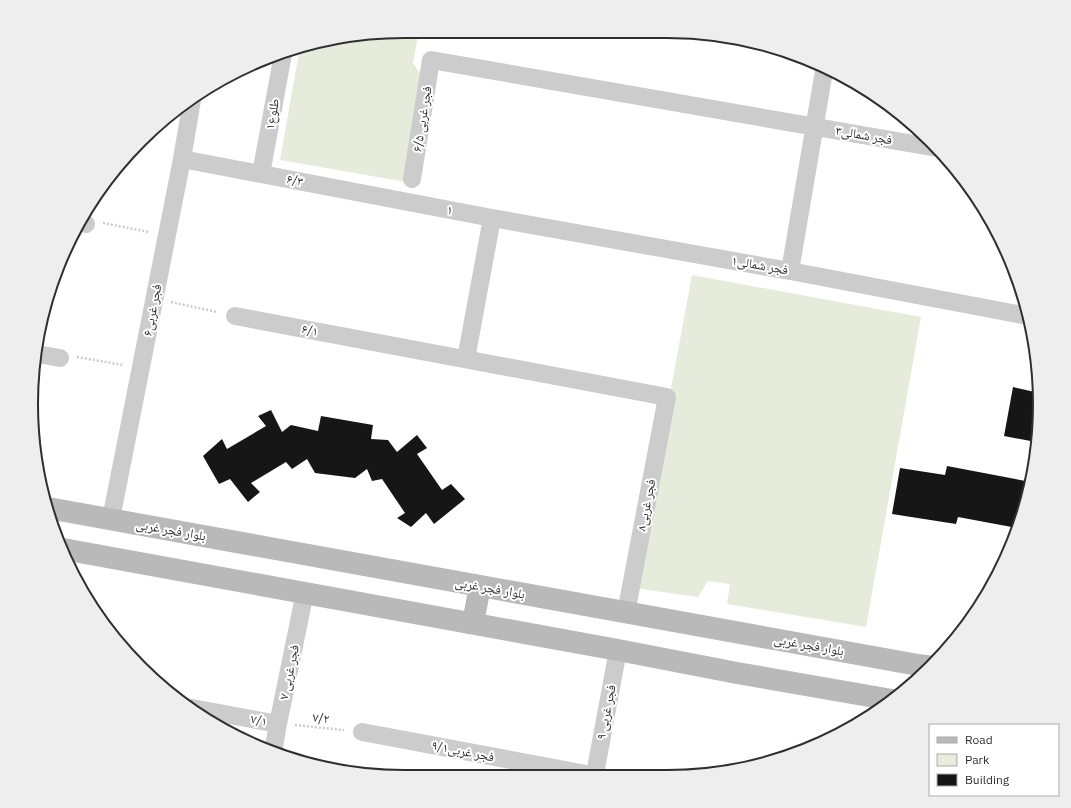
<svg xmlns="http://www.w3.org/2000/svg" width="1071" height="808" font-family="'IBM Plex Sans','Noto Naskh Arabic',sans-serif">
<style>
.green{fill:#e6ecdc}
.building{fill:#161616}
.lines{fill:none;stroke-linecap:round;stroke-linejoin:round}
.path{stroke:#ccc;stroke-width:2.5;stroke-dasharray:2 2;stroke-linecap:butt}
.minor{stroke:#ccc;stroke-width:18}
.secondary{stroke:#b9b9b9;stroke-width:22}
.labels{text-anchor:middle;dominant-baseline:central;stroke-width:4;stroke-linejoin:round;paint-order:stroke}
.street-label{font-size:13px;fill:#2f2f2f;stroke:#fff}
.rim{fill:none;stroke:#2f2f2f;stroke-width:2}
</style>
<rect width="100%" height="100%" fill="#fff"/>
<path class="green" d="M404,31H419L413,63L423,78L406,182L280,160L300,47L307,44Z
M692,275L921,317L866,627L727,604L730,584L708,581L698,597L634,588Z"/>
<path class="building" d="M1013,387L1039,393L1040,404L1036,442L1004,436Z
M271,410L282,432L291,425L318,431L321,416L373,425L371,439L388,440L397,452L417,435L427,448L417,454L442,490L451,484L465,499L434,524L426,513L411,527L397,518L405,513L382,479L372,481L367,469L355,478L315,473L307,459L292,469L286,462L251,483L260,492L248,502L230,479L219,484L203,456L222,439L227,449L266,426L258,416Z
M947,466L1031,482L1017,528L958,517L956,524L892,514L900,468L945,475Z"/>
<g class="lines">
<path class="path" d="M103,223L149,232
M171,302L217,312
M77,357L123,365
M295,725L344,730"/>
<path class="minor" d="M182,159L492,218L790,271L1028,316
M261,174L283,54
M412,179L431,60L937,148
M81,223L86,224
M790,271L824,71
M235,316L667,397L626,613
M37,354L60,358
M466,359L492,218
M111,519L182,159L192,100
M192,708L278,724
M362,732L586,774
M273,752L278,724L305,592
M595,774L618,650"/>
<path class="secondary" d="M48,508L918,665L932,667
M63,549L618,650L737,673L892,700
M473,623L480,586"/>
</g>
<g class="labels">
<g class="street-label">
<text transform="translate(272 114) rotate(-80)">طلوع۱</text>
<text transform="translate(422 119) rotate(-81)">۶/۵ فجر غربی</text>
<text transform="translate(864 135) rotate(10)">فجر شمالی۳</text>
<text transform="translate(295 180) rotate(11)">۶/۳</text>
<text transform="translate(450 210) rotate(11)">۱</text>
<text transform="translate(760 265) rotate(10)">فجر شمالی۱</text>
<text transform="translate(152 310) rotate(-79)">فجر غربی۶</text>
<text transform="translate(310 330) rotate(11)">۶/۱</text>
<text transform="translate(646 505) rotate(-79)">فجر غربی۸</text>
<text transform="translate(171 530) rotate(10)">بلوار فجر غربی</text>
<text transform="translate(490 588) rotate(10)">بلوار فجر غربی</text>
<text transform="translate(809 645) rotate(10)">بلوار فجر غربی</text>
<text transform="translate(289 672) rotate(-78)">۷ فجر غربی</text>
<text transform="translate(606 712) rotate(-79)">۹ فجر غربی</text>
<text transform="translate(321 718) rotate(6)">۷/۲</text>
<text transform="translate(259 720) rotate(11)">۷/۱</text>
<text transform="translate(463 751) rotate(11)">فجر غربی۹/۱</text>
</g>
</g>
<path d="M0 0H1071V808H0ZM404 38H667A366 366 0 0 1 1033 404V404A366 366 0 0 1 667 770H404A366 366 0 0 1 38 404V404A366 366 0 0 1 404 38Z" fill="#eee" fill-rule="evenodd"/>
<path class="rim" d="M404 38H667A366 366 0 0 1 1033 404V404A366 366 0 0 1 667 770H404A366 366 0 0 1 38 404V404A366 366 0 0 1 404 38Z"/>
<rect x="929" y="724" width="130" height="72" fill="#ffffff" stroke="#acacac"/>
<rect x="937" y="737" width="20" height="6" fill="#b9b9b9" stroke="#acacac"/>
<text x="965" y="744" font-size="12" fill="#2f2f2f">Road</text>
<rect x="937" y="754" width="20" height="12" fill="#e6ecdc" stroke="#acacac"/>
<text x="965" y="764" font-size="12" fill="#2f2f2f">Park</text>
<rect x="937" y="774" width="20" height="12" fill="#161616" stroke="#acacac"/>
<text x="965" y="784" font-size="12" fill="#2f2f2f">Building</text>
</svg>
